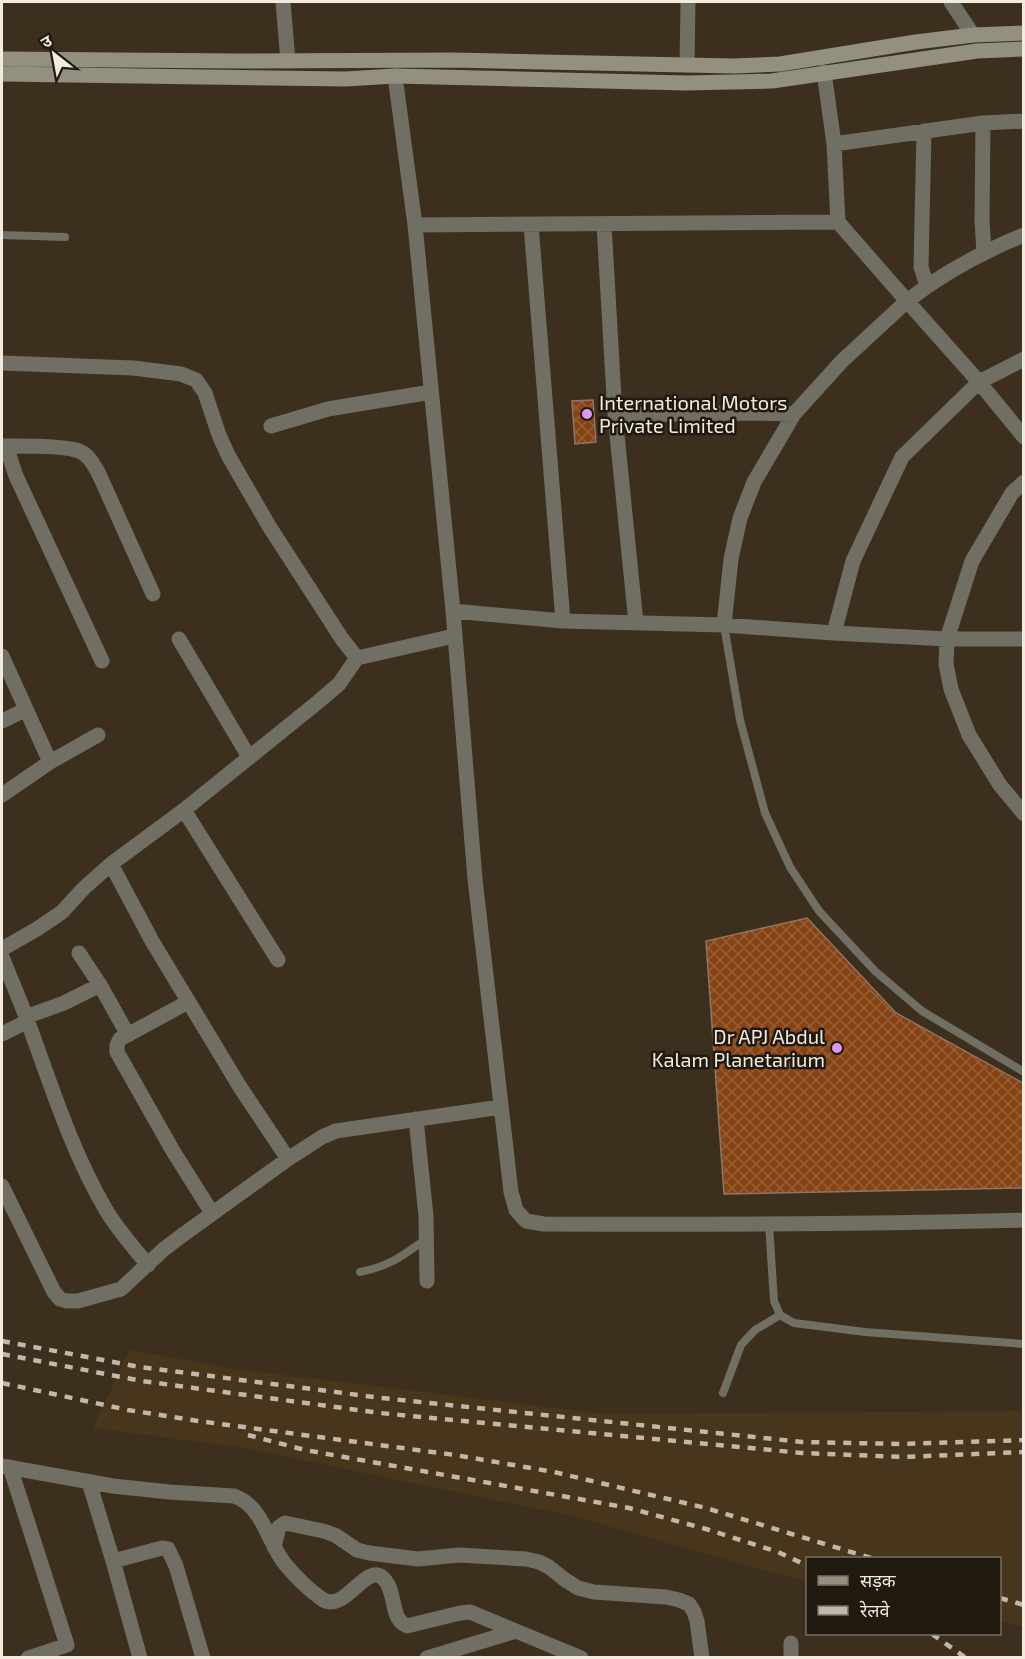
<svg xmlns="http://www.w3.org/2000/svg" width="1025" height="1659" font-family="'Exo 2','Noto Sans Devanagari',sans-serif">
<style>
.built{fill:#47351c}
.building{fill:url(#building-cross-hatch);stroke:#8e7669;stroke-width:1.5}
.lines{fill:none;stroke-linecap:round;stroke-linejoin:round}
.service{stroke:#716e64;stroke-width:8}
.minor{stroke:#716e64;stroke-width:15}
.secondary{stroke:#949080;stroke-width:15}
.rail{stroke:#c1b8aa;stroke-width:4.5;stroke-dasharray:8 8;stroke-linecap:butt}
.poi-dot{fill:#dc99f4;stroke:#1f1910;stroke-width:2}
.labels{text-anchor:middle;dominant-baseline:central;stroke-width:5;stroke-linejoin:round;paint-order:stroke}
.poi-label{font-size:20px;fill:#f3ebdf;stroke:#1f1910;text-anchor:start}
</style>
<defs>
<pattern id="building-cross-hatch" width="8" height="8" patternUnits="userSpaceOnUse" patternTransform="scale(1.5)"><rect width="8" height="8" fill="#864314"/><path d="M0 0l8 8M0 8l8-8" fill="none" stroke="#985e36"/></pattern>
</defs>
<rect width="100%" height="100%" fill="#3d2f1d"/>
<path class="built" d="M129,1350L236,1369L603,1414L1023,1411V1627L1000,1621V1558H808L807,1581L784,1576L572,1516L244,1448L93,1428Z"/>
<path class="building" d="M593,400L596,442L575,444L572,401Z
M807,918L896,1013L1023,1083V1188L724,1194L706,941Z"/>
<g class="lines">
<path class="service" d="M2,235L65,237
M724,625L740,720L765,813L790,867L819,911L875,971L922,1011L1024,1072
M769,1224L774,1301L780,1315L794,1323L865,1332L1024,1344
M360,1272C390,1266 402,1256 426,1239
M723,1393L741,1345L755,1330L780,1315"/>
<path class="minor" d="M283,2L288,61
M951,2L973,35
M687,65L688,2
M395,76L415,225L838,222L834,144L824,72
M983,123L982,220L984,253
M924,131L921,267L927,286
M834,144L983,123L1024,121
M604,224L615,415L636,623
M415,225L453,611L563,621L724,625L834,633L947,639H1024
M531,225L563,621
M1024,235C982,252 942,274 907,301L979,382L1024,437
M2,363L133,368L181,374L196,380L205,393L219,435L228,455L269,526L342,639L357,658L454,636
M615,415L750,413L794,414
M271,426L328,409L431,392
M2,446C18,446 65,445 79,451C89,455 93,464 98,472L153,594
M6,446L16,476L102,661
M1024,482L1012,493L972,561L947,639L946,664L951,689L969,735L1000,785L1024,814
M453,611L475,879L511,1192L516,1210L526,1221L544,1224C704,1225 864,1224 1024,1220
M724,625L731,559L740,518L754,482L794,414L842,361L907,301L838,222
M834,633L853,561L902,457L979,382L1024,359
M179,639L249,757
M2,656L50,762
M2,721L25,710
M2,795L50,762L98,735
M184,810L278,960
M111,864L152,941L240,1087L288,1159
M2,949L37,929L62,912L84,888L111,864L184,810L318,702L339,684L357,658
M79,953L100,985L128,1035
M2,957C11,980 21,1002 29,1025C52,1088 72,1152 106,1210C118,1230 133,1247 148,1265
M188,1002L120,1039L117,1045V1052L173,1151L212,1213
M2,1034L28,1021V1016L64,1003L100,985
M416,1119L426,1216L427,1281
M2,1186L54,1292L60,1299L67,1301H78L121,1289L164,1249L184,1234L288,1159L322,1137L336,1131L501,1107
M2,1466L113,1486L169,1492L234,1496C263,1506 267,1541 285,1564C295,1576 309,1590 322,1599C345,1615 366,1560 384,1579C397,1592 389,1618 407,1626L460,1613L470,1612L581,1658
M10,1467L67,1645L28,1658
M89,1482L113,1561L140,1658
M274,1547L279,1527L285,1523L323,1531L335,1535L357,1550L369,1553L418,1559L459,1555L526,1559L539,1562L549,1567L564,1579L578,1588L594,1592L666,1597L679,1600L689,1604L694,1612L697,1621L702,1658
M113,1561L162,1548L168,1549L176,1566L203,1658
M791,1643V1658
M427,1658L516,1631"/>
<path class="secondary" d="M2,59L237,61L453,60L734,66L780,64L916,42L973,35L1024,33
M2,74L345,79L395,76L687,83L772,81L977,51L1024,49"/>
<path class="rail" d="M2,1341L140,1367L382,1398L802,1442L903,1444L1024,1440
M2,1354L142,1381L380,1413L802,1453L904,1457L1024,1452
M2,1383L128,1410L198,1421L455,1455L554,1472L706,1508L871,1558
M248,1435L305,1450L629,1508L706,1529L778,1552L808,1566
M1000,1598L1024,1605
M932,1634L966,1658"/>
</g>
<g class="poi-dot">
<circle cx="587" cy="414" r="6"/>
<circle cx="837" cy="1048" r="6"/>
</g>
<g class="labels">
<g class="poi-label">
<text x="599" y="402">International Motors<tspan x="599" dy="23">Private Limited</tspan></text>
<text x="825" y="1036" text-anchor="end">Dr APJ Abdul<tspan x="825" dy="23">Kalam Planetarium</tspan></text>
</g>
</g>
<rect width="1025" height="1659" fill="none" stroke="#f3ebdf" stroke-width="6"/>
<rect x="806" y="1557" width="195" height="78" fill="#1f1910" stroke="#746d63" stroke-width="1.5"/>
<rect x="818" y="1576" width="30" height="9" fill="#949080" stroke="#746d63" stroke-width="1.5"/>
<text x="860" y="1587" font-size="18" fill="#f3ebdf">सड़क</text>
<rect x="818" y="1606" width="30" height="9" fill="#c1b8aa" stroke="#746d63" stroke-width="1.5"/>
<text x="860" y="1617" font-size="18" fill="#f3ebdf">रेलवे</text>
<g transform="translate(54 54) rotate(329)" stroke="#1f1910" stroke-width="4.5" paint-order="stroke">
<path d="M0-4.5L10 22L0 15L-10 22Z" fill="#f3ebdf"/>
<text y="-9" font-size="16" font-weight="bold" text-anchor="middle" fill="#f3ebdf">उ</text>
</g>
</svg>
